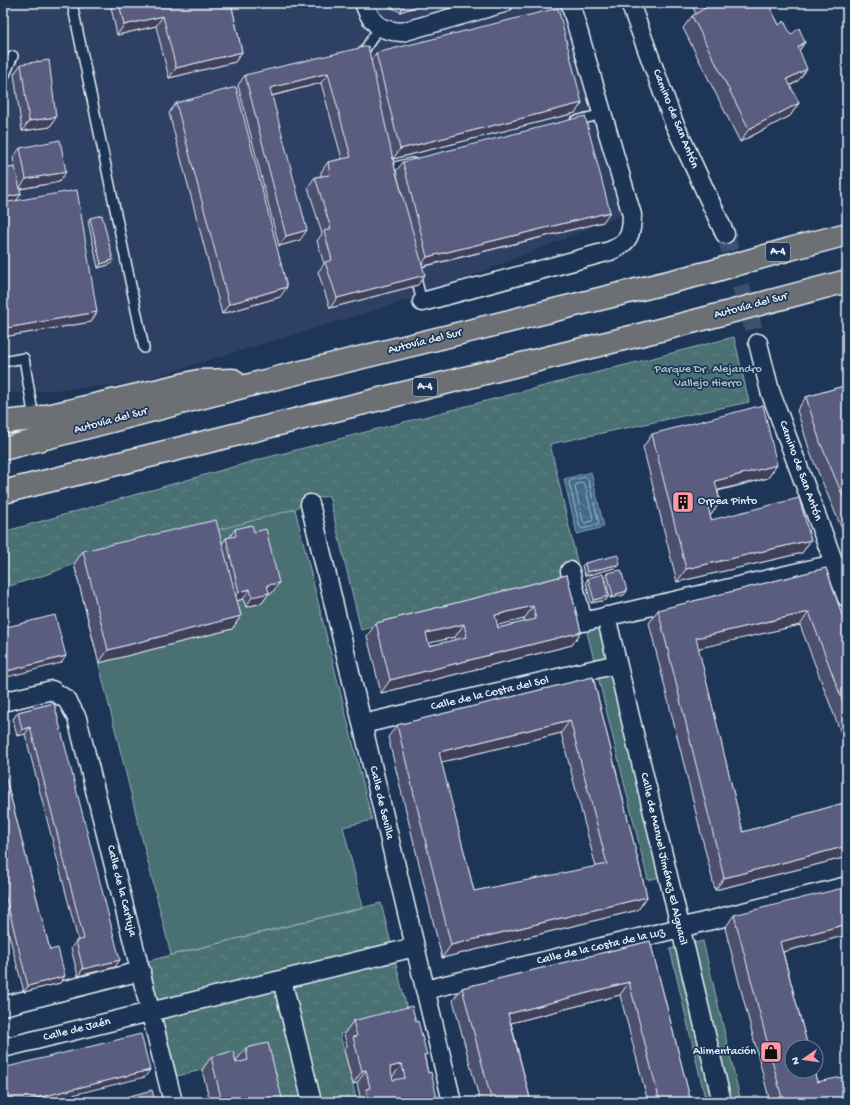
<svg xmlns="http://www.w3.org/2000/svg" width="850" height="1105" font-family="'Gochi Hand',sans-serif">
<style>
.built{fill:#2f4163}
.green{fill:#486f72;stroke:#98b0b5}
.forest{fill:url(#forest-crowns);stroke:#98b0b5}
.water{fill:url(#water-waves);stroke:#84a0b5}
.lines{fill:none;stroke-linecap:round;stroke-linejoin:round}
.shore{stroke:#a6bbcc;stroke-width:1}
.street-tunnel{stroke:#3b516f;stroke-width:18;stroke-dasharray:18 9;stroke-linecap:butt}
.lane-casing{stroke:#e8f1f8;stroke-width:12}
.street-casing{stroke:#e8f1f8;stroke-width:21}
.highway-casing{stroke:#e8f1f8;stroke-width:25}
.lane{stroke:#1d3557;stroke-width:9}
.street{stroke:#1d3557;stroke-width:18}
.highway{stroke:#6c6f75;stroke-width:22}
.wall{fill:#4d4f6e;stroke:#e8f1f8;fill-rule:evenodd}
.shaded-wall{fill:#3f405a;stroke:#e8f1f8}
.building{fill:#5a5c80;stroke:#e8f1f8;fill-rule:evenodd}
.labels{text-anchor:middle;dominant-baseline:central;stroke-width:3.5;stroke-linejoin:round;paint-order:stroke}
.shield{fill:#1d3557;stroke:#abb9c8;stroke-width:1}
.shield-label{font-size:11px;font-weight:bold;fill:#e8f1f8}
.street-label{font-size:12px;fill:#e8f1f8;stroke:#1d3557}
.park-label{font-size:12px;fill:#b0c4c9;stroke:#1d3557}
.poi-label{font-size:12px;fill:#e8f1f8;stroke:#1d3557;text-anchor:start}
</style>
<defs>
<pattern id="forest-crowns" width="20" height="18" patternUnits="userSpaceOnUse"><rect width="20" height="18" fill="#486f72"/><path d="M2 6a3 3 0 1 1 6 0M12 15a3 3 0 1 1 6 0" fill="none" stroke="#628487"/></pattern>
<pattern id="water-waves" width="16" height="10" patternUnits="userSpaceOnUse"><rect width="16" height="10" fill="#426a89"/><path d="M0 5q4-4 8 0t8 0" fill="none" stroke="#5d809a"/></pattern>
</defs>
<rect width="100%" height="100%" fill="#1d3557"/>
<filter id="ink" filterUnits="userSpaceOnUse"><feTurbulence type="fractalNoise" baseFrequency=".025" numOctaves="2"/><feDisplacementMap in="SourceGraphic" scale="8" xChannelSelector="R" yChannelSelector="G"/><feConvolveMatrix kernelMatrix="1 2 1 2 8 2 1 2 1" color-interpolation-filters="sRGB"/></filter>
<g filter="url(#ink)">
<path class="built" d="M3,3H558L622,215L428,294L131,384L3,394Z"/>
<path class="green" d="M295,509L372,820L343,827L363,907L171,955L74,564Z
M613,621L676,873L648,880L586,628Z
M703,941L741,1102H706L670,949Z"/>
<path class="forest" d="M734,337L749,402L550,444L581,579L361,630L329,496L310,499L295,509L207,533L74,564L48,574L3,588V532L261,459Z
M381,903L409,1017L340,1034L357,1102H271L259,1056L177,1076L148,961Z"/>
<path class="water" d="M591,472L604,527L577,534L564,479Z"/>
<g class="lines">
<path class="shore" d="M586,477L588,479L599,523L598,525L582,529L580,527L569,483L570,481Z
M583,483L585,485L593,519L592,521L585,523L583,521L575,487L576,485Z"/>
<path class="street-tunnel" d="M725,234L758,343"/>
<g class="lane-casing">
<path id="lane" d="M72,3L144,348
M361,56L379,27
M3,79L13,56
M575,121L603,114
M390,168L412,163
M415,274L422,302
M3,362L24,358L34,419"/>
</g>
<g class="street-casing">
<path id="street" d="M364,3C371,24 380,31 402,32L504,3
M630,3L674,123L725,234
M422,302L610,251C629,243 632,234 632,215L570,3
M758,343L770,391L847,598
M310,504L452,1102
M570,571L583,622L834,564
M606,616L722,1102
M3,702L52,690L67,700L77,718L173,1102
M363,724L617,664
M282,980L312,1102
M425,990L680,928L847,886
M3,1006L141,971
M3,1048L415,947"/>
</g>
<g class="highway-casing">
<path id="highway" d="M3,422L34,419L199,381L233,380
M3,449L273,379L710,272L790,249L847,234
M3,492L680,325L847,281"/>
</g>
<use href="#lane" class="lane"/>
<use href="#street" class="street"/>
<use href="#highway" class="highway"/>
</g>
<path class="wall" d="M110,3H231L242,52L235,62L169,78L156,26L117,35Z
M388,3H427L400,12L389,6Z
M691,3H768L779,25L791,35L805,42L799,51L798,81L790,86L799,103L790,116L740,142L683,28L692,16L696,14Z
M376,53L582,103L575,113L393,159L395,169L403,198L396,171L403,162L603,222L422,267L418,285L330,308L318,272L324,264L317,241L322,234L308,187L315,177L321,176V172L328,162L342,159L321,83L272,96L300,240L279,246L238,85L245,75L371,60Z
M21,64L56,117L50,127L22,131L14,74Z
M176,103L280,297L222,314L169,113Z
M20,148L59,182L20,189L21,194L16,200L91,322L3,337V169L15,167L13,158Z
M90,218L111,264L98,268L88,221Z
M847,385V541L811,455L797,410L806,397Z
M652,434L777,465L768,478L718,491L720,502L711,515H710L711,520L811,540L802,553L677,582L643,447Z
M235,529L254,532L272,593H269L262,603L246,607L243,599L237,601L241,616L232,629L99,663L74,564L83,551L222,544L226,538H229Z
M585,563L618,567L585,576L582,566Z
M826,568L847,630V749L800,625L698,648L743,832L847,802V857L715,890L649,623L658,610Z
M607,573L624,595L610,598L605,577Z
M567,575L581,632L572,645L381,693L367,636L376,623ZM524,619V622L498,628L497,625ZM455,637V640L429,646V643Z
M588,578L608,596L606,600L591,603L586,582Z
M593,677L647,897L638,910L442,958L388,737L397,725ZM561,733L596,867L474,891L441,762Z
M54,703L115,967L78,976L71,948L76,941L78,940L25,734L17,736L13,719L18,712Z
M3,767L50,950L60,983L24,992L3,912Z
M734,915L847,935L783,952L817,1082L847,1102H770L725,928Z
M650,941L691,1102H648L620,995L511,1023L531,1102H480L453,1000L462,988Z
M353,1021L425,1058L428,1073L438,1102H357L360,1097L357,1083L353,1084L344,1050L347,1046L344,1034Z
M246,1048L283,1102H210L202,1070L211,1057L237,1063L236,1061Z"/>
<path class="shaded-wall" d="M406,3H427L400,12Z
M163,16L156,26L117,35L124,25Z
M805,42L796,55L798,47Z
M242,52L235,62L169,78L176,68Z
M807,69L798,81L778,92L787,79Z
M328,73L321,83L263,98L270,88Z
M582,103L575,113L393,159L400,149Z
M799,103L790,116L740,142L749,129Z
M56,117L50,127L22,131L29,121Z
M66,172L59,182L19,189L26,179Z
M21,194L14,204L3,206V198Z
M610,212L603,222L420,267L427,257Z
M307,230L300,240L279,246L286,236Z
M113,260L111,264L98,268L101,264Z
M425,275L418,285L330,308L337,298Z
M287,287L280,297L222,314L229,304Z
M97,312L91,322L3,337V332L6,328Z
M777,465L768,478L706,493L715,481Z
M720,502L711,515L698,517L708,505Z
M811,540L802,553L677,582L686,569Z
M620,564L618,567L585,576L587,572Z
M279,583L272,593H269L262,603L246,607L252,597L267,585Z
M250,589L243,599L232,602L239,592Z
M627,591L624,595L610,598L613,595Z
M608,596L606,600L591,603L594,600Z
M533,606L524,619L486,628L495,615Z
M809,612L800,625L687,651L696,638Z
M241,616L232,629L99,663L108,650Z
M464,624L455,637L417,646L426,633Z
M581,632L572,645L381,693L390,680Z
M66,656L61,663L3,678V672Z
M570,720L561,733L430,765L439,752Z
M30,727L25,734L17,736L22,730Z
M847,846V857L715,890L724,878Z
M647,897L638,910L442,958L451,945Z
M847,924V935L771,955L780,942Z
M120,960L115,967L78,976L83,969Z
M65,976L60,983L24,992L28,986Z
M629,982L620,995L499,1026L508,1014Z
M402,1064L393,1076L381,1079L390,1067Z
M150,1070L145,1077L44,1102H21Z
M366,1070L357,1083L353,1084L362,1071Z
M258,1098L255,1102H246L247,1101Z"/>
<path class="building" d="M119,3H231L242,52L176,68L163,16L124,25Z
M706,3H768L779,25L784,21L791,35L799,28L805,42L798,47L807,69L787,79L799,103L749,129L692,16L707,7Z
M558,8L582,103L400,149L376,53Z
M368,46L395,169L425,275L337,298L325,262L332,260L324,231L331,229L315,177L330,175L328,162L351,157L328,73L270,88L307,230L286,236L245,75Z
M49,60L56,117L29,121L21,64Z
M236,87L287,287L229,304L176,103Z
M585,116L610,212L427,257L403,162Z
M60,140L66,172L26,179L20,148Z
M15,167L21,194L3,198V169Z
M77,190L97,312L6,328L3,310V203Z
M102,215L113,260L101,264L90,218Z
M847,385V506L820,442L806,397Z
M763,405L777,465L715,481L720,502L708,505L711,520L799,498L811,540L686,569L652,434Z
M216,520L241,616L108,650L83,551Z
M252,525L254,532L266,529L279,583L267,585L269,593L252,597L250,589L239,592L226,538L236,536L235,529Z
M618,555L620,564L587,572L585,563Z
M826,568L847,630V713L809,612L696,638L743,832L847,802V846L724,878L658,610Z
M621,570L627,591L613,595L607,573Z
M603,574L608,596L594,600L588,578Z
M567,575L581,632L390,680L376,623ZM533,606L536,619L498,628L495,615ZM464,624L467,637L429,646L426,633Z
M55,615L66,656L3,672V628Z
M593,677L647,897L451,945L397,725ZM570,720L607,864L474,891L439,752Z
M54,703L120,960L83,969L76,941L84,939L30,727L22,730L18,712Z
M3,767L50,950L58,948L65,976L28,986L3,886Z
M847,887V924L780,942L808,1047H792V1071H814L817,1082L847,1076V1102H783L734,915Z
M650,941L691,1102H660L629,982L508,1014L531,1102H492L462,988Z
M412,1006L416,1022L418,1021L427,1055H424L428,1073L431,1072L438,1102H369L366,1089L370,1088L366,1070L362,1071L353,1037L357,1036L353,1021ZM402,1064L405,1078L393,1080L390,1067Z
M141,1034L150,1070L21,1102H3V1068Z
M268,1043L283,1102H259L258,1098L247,1101V1102H222L211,1057L233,1051L236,1063L248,1060L246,1048Z
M152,1090L155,1102H116L115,1100Z"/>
</g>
<defs>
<g id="building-square" transform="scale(1.15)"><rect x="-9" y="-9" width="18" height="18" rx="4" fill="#ff9aa2" stroke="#1d3557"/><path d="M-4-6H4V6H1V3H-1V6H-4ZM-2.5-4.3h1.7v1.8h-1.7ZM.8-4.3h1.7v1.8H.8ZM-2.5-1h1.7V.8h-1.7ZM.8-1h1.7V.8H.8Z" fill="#111"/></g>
<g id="shop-square" transform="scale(1.15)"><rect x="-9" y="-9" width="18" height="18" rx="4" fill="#ff9aa2" stroke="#1d3557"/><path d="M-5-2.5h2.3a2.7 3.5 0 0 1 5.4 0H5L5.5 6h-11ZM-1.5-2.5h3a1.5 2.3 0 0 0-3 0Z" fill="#111"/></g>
</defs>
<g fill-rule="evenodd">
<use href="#building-square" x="683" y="502"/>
<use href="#shop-square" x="771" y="1052"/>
</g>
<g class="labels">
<g class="shield">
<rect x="766" y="243" width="24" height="18" rx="3"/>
<rect x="413" y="378" width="24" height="18" rx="3"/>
</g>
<g class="shield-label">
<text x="778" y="252">A-4</text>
<text x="425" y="387">A-4</text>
</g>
<g class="street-label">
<text transform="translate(675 119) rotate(68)">Camino de San Antón</text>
<text transform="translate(751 306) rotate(-15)">Autovía del Sur</text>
<text transform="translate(425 342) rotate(-14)">Autovía del Sur</text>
<text transform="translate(111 421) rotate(-15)">Autovía del Sur</text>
<text transform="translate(800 471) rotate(70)">Camino de San Antón</text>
<text transform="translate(490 694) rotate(-13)">Calle de la Costa del Sol</text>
<text transform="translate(381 803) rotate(77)">Calle de Sevilla</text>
<text transform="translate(663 859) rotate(77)">Calle de Manuel Jiménez El Alguacil</text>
<text transform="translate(121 891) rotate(76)">Calle de la Cartuja</text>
<text transform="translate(601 947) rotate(-13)">Calle de la Costa de la Luz</text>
<text transform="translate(77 1030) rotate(-14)">Calle de Jaén</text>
</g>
<g class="park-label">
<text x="708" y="370">Parque Dr. Alejandro<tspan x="708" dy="14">Vallejo Hierro</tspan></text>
</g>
<g class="poi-label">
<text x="698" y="502">Orpea Pinto</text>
<text x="756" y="1052" text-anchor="end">Alimentación</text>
</g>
</g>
<rect width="850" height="1105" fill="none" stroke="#1d3557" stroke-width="16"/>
<rect x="8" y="8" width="834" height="1089" fill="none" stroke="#e8f1f8" stroke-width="1.5" filter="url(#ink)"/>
<g transform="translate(804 1059) rotate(257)"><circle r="19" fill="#1d3557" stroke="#6e8097"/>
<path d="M0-3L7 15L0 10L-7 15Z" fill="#ff9aa2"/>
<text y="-6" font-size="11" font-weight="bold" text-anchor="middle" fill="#e8f1f8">N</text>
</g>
</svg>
